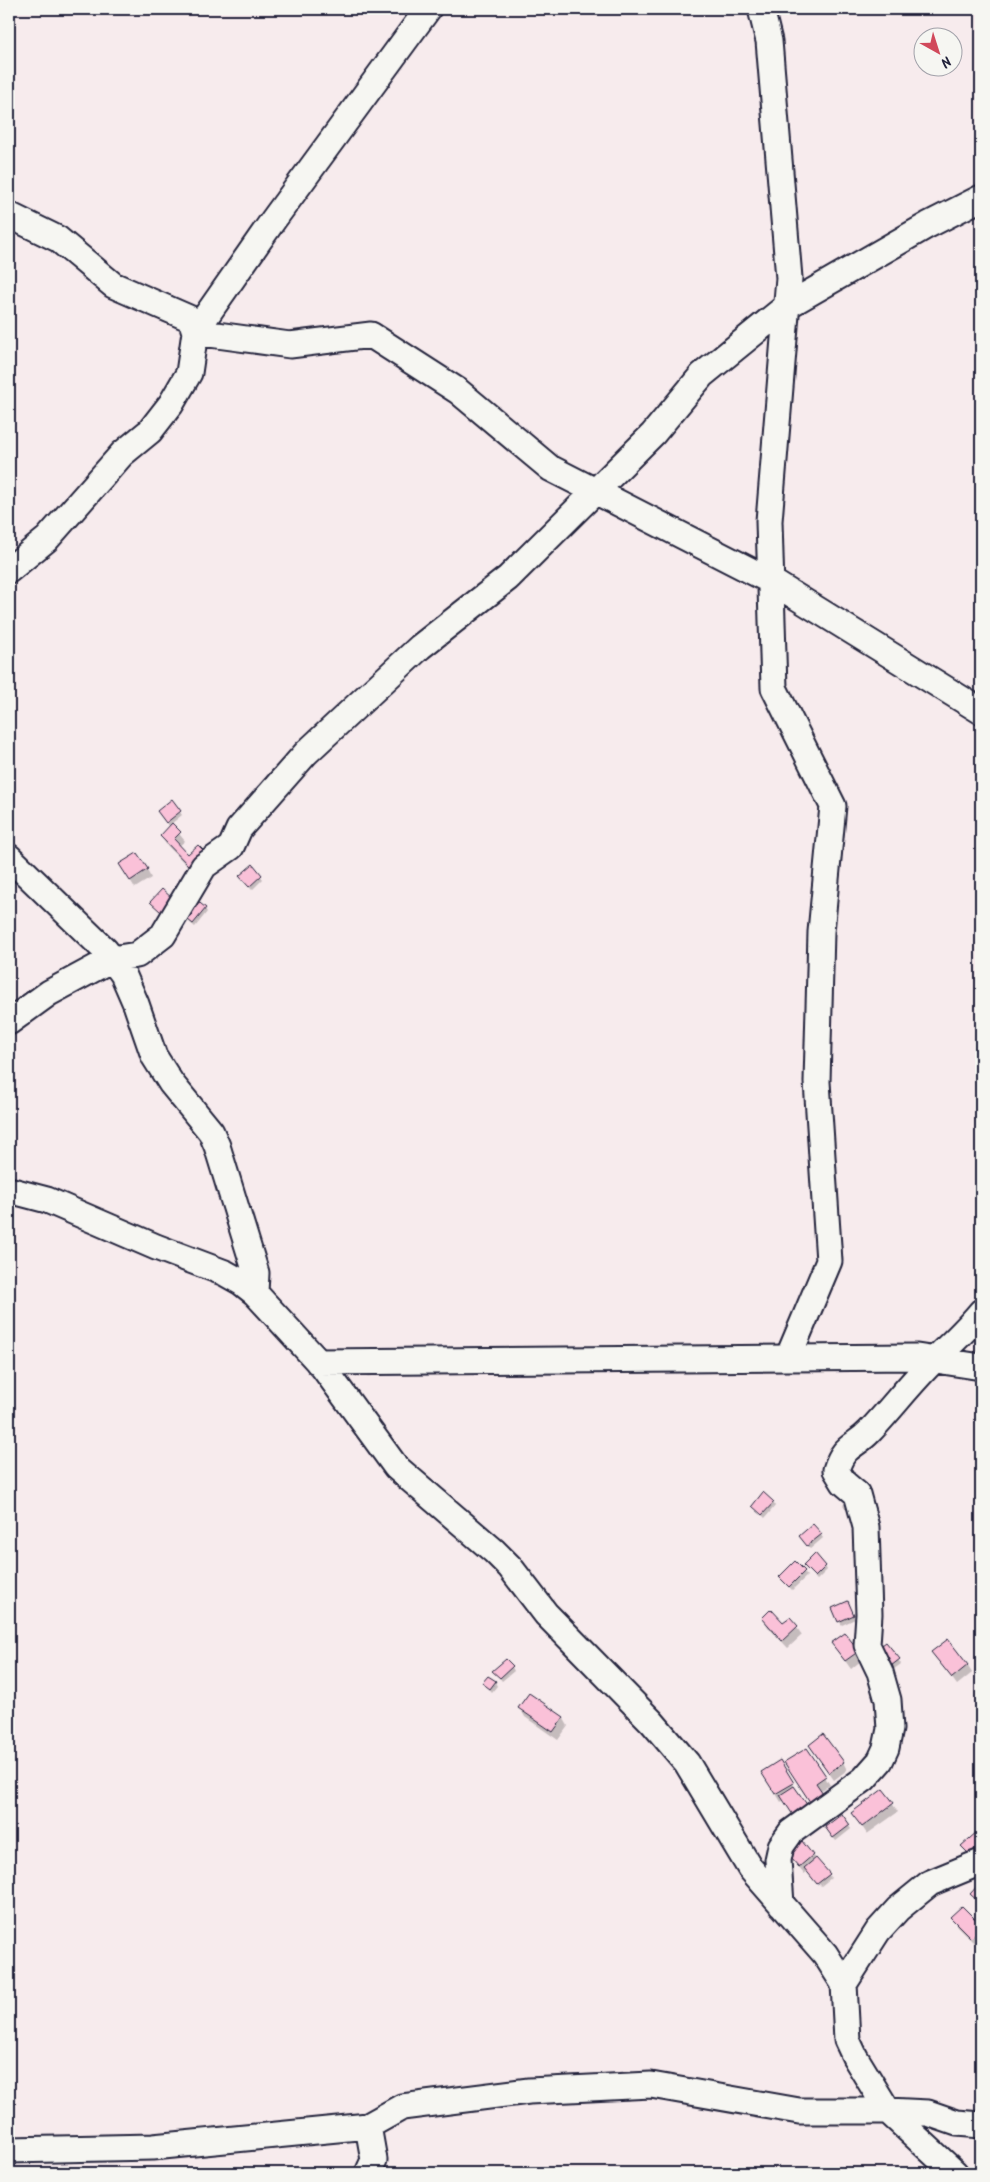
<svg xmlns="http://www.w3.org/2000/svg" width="990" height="2182" font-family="Kalam,sans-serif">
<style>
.shadow{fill:#0003}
.building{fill:#fac1d8;stroke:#22223b}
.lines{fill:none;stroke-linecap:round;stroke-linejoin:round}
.minor-casing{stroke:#22223b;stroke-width:29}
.minor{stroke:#f6f6f2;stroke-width:25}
</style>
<rect width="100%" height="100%" fill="#f7ebed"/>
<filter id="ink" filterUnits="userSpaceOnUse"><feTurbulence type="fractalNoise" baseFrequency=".02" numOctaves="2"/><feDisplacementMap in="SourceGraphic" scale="10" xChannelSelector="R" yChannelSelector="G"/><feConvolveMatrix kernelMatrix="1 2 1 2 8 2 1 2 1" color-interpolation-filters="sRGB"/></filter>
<g filter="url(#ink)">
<path class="shadow" d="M172,801L182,815L171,824L185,841L179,846L188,856L194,873L166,844L161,836L170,827L160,815Z
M252,866L263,879L252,890L243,880Z
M147,870L151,878L135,888L126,873Z
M205,909L207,912L195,927L186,919Z
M850,1499L851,1516L843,1505Z
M773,1502L775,1506L765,1518L753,1506Z
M821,1535L823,1538L810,1549L802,1540Z
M795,1562L807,1576L792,1590L780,1577Z
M804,1565L825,1566L827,1570L817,1580Z
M849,1606L855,1619L842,1625L839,1621Z
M790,1618L802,1635L788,1648L768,1627L763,1619L783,1624Z
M845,1635L862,1660L851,1669L838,1651Z
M886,1643L901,1664L890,1672Z
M933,1652L967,1665L972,1673L957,1685Z
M512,1667L514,1671L502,1681L494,1671Z
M495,1682L497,1686L492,1692L484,1683Z
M520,1708L563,1717L568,1726L558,1740L525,1717Z
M810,1746L843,1762L847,1770L834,1780Z
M807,1749L830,1785L820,1791V1815Z
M763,1772L793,1784L797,1792L799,1823L784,1800L781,1802Z
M883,1790L898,1812L867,1834L853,1813Z
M849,1826L851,1829L836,1841L828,1831Z
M978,1832L981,1837V1850L972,1858L965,1850Z
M812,1855L831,1878L821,1886L808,1871L804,1874L790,1857Z
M962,1907L981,1927V1940L976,1945L957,1926L952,1917Z"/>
<path class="building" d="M172,799L181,811L166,823L157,811Z
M172,823L181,832L174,839L188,854L198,845L204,851L189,866L160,836Z
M137,853L148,869L130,881L119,864Z
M253,864L262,875L249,887L239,876Z
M162,889L173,899L161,912L150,902Z
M195,899L206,908L193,924L182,915Z
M763,1492L774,1502L762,1515L752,1506Z
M813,1524L822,1534L807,1546L799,1536Z
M815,1553L826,1566L815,1577L803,1565Z
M795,1561L805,1571L789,1587L779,1577Z
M848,1601L854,1615L838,1622L832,1608Z
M771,1609L783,1622L790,1617L798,1626L782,1641L762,1618Z
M845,1633L859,1651L845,1661L831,1643Z
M948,1639L968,1665L952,1678L931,1652Z
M886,1642L900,1659L887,1669L874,1651Z
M506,1659L513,1666L500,1678L492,1671Z
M488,1676L496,1681L490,1689L482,1683Z
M529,1693L564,1717L553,1732L518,1708Z
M823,1734L844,1762L829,1773L809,1745Z
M807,1748L826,1776L816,1783L827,1799L814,1808L784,1762Z
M780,1760L794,1783L775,1794L761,1772Z
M794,1786L808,1806L793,1815L780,1795Z
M883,1789L894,1803L862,1827L851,1813Z
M842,1814L850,1825L833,1838L825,1827Z
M978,1831L981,1835V1844L970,1855L961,1846Z
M798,1836L813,1855L799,1867L783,1849Z
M816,1858L830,1874L817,1884L804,1868Z
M981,1882V1902L980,1903L970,1894Z
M962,1906L981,1925V1928L971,1938L950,1917Z"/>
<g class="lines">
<g class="minor-casing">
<path id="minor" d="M761,9L769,41L789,278L769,521L774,688L833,806L821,932L817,1082L829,1261L788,1358
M9,215L58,239L113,285L191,319L195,332L189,373L171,404L150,431L122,454L47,539L9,570
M195,332L290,345L371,335L458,391L550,468L771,581L981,711
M195,332L274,219L428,9
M9,857L105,950L112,959L123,974L136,1004L154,1056L171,1083L211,1132L217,1146L256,1273L255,1293
M9,1022L49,993L112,959L137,955L163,935L204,866L231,847L239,829L306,753L420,647L508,578L653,434L702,375L787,306L928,225L981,198
M9,1190L47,1200L156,1247L225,1273L241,1282L255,1293L323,1367L396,1467L494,1551L510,1567L546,1614L652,1722L687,1763L750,1868L825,1954L844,1984L847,2040L855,2057L888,2111L955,2173
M318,1362L917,1357L981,1367
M781,1904L778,1860L781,1846L791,1832L864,1779L880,1761L886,1748L890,1729L888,1700L880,1672L867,1645L869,1614L866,1527L857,1494L844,1483L836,1470C844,1444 854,1448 870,1431C892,1408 912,1381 935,1359C952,1343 966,1330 981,1312
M844,1984L878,1931L898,1909L930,1883L981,1862
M368,2126L374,2160L368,2173
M9,2150L153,2147L368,2126L402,2107L529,2091L651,2085L799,2111H888L928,2113L957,2123L981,2125"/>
</g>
<use href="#minor" class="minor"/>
</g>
</g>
<rect width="990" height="2182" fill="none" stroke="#f6f6f2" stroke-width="30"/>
<rect x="15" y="15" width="960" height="2152" fill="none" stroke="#22223b" stroke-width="2" filter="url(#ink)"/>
<g transform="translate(938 52) rotate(141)"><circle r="24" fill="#f6f6f2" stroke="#a1a1a9"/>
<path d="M0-4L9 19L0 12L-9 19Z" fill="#d1495b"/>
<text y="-8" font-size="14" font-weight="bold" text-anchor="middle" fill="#22223b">N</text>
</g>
</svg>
